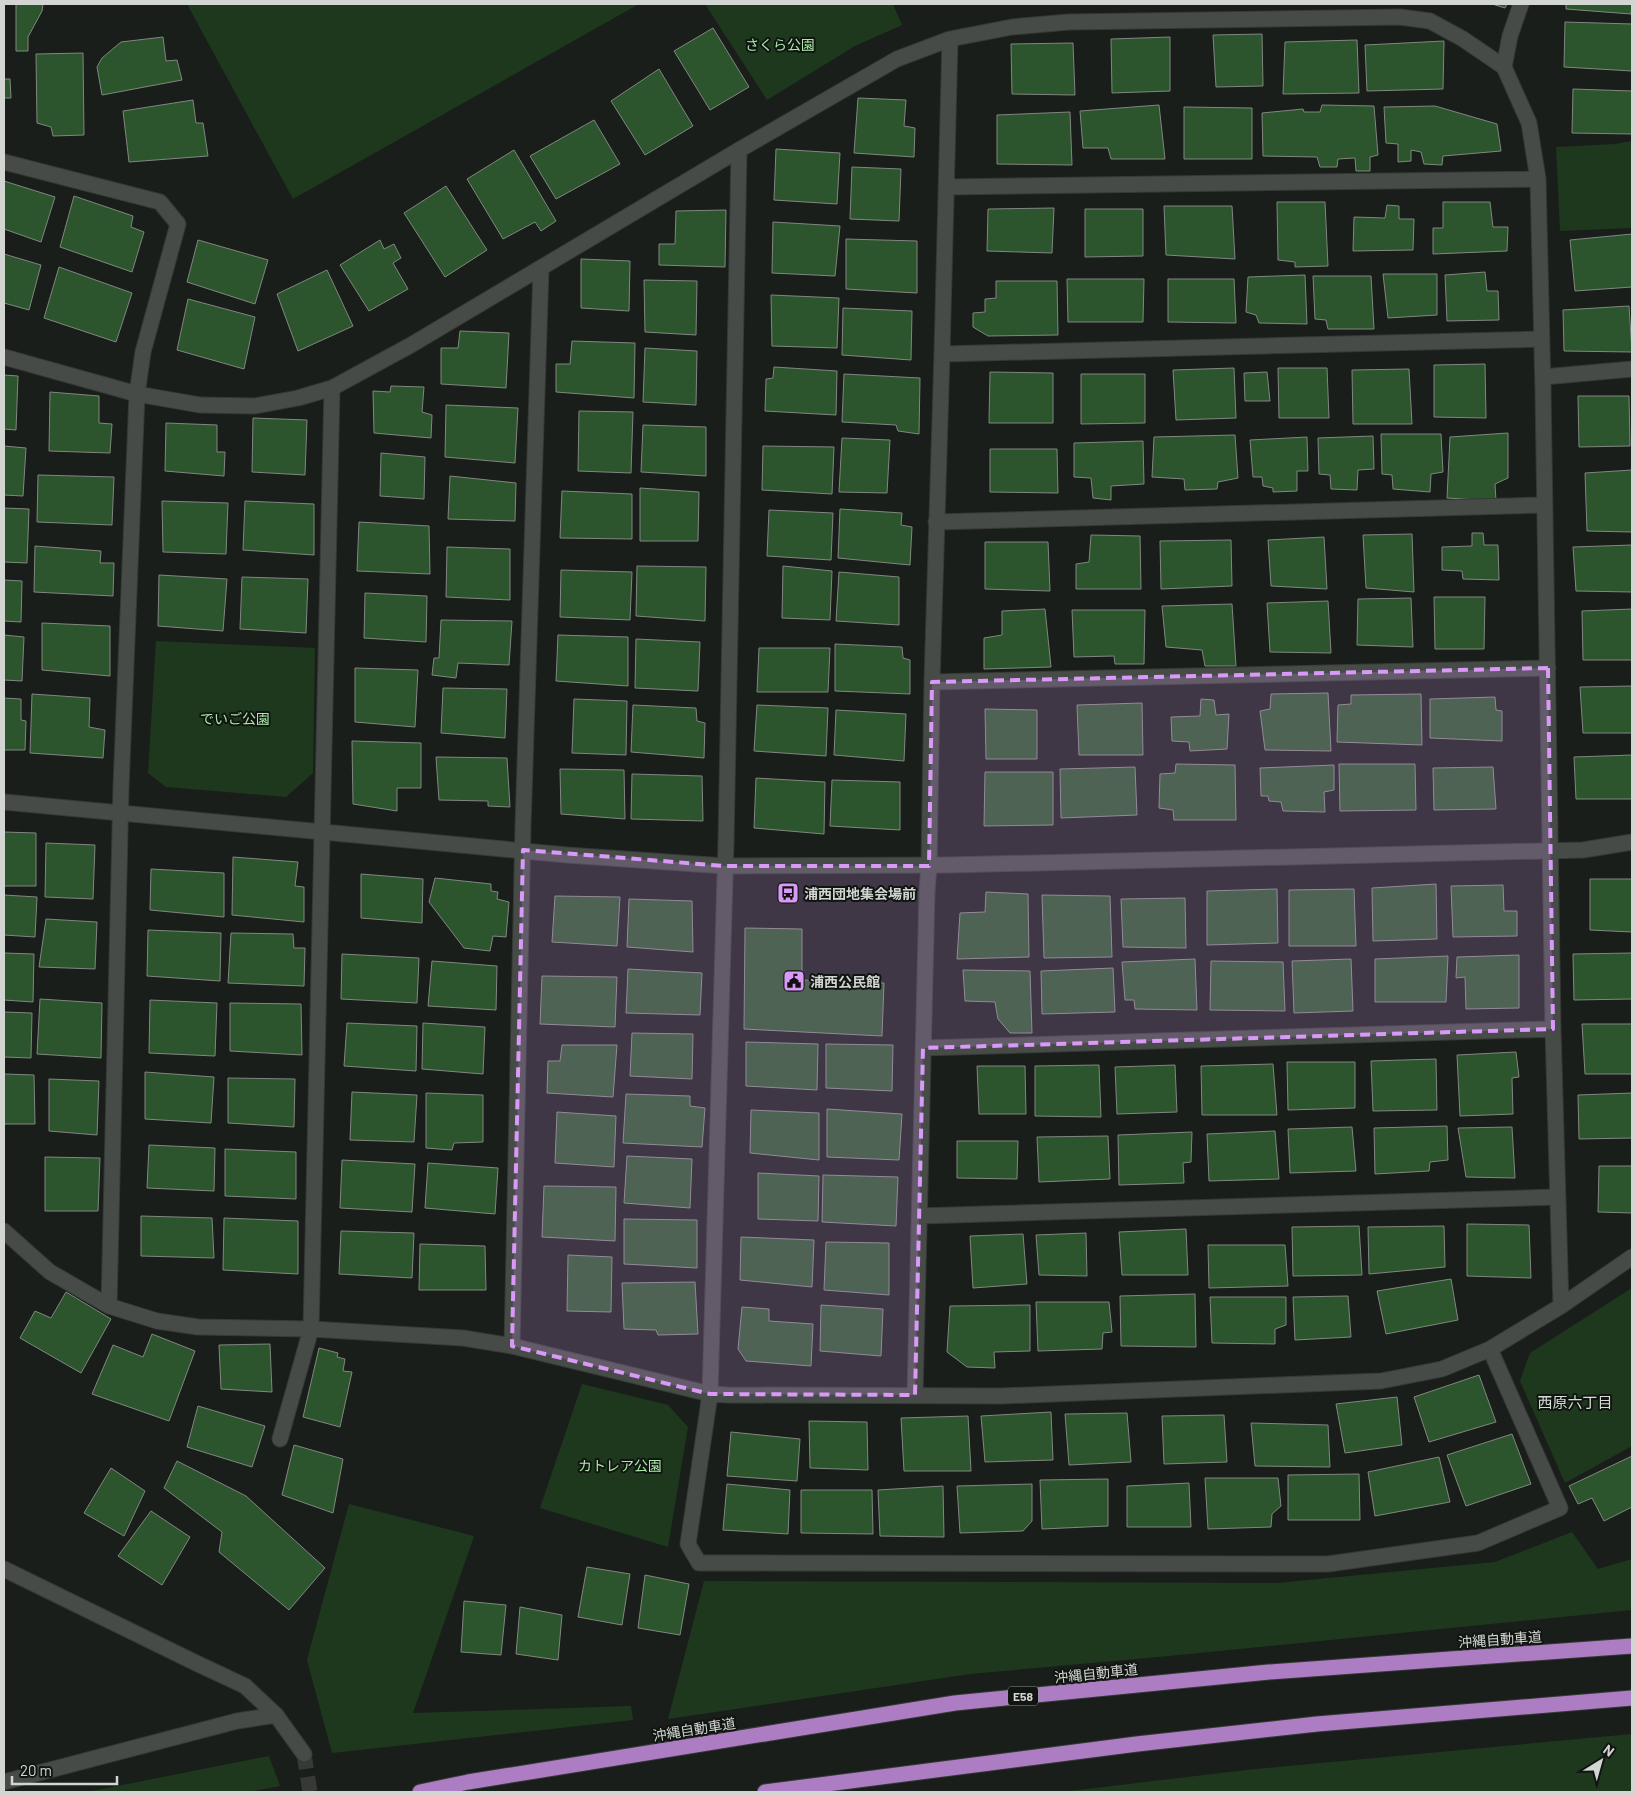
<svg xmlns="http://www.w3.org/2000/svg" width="1636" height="1796" font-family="Barlow,'Noto Sans JP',sans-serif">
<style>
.green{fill:#1e381e}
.building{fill:#2d552d;stroke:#818681}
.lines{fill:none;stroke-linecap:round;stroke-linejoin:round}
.tertiary-tunnel{stroke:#363936;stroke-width:15;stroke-dasharray:15 8;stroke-linecap:butt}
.minor-casing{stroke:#363936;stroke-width:17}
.tertiary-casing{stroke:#363936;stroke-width:17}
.motorway-casing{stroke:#363936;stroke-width:17}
.minor{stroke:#474b47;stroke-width:15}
.tertiary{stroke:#474b47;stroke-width:15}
.motorway{stroke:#ad7dc4;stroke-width:15}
.marked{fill:#d99af7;fill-opacity:0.2;stroke:#d99af7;stroke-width:4;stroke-dasharray:10 6;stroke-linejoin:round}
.labels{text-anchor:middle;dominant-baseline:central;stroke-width:4;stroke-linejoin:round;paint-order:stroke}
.shield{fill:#111511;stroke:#989b98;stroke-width:1}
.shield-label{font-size:12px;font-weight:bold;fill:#d2d5d2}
.park-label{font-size:14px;fill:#aaeaa8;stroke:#111511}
.poi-label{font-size:14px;font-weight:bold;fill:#d2d5d2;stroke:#111511;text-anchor:start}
.street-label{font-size:14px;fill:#d2d5d2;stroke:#111511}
.neighbourhood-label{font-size:15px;fill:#d6dbd6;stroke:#111511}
</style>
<rect width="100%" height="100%" fill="#1a1e1a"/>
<path class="green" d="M187,4H639L293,199Z
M705,4H893L902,25L855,46L767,100Z
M1632,141V228L1560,231L1556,147L1615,144Z
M156,641L315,648L313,773L286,797L166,787L148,773Z
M1632,1288V1446L1565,1483L1520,1381L1530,1353Z
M582,1384L668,1405L688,1427L668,1547L540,1508Z
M349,1504L474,1536L413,1713L631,1706L633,1720L332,1753L307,1660Z
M1572,1532L1598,1569L1632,1559V1610L1158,1657L970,1674L668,1719L704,1581L1277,1583L1495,1562Z
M1632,1734V1792H1062L1246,1770Z
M269,1756L280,1786L249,1792H87Z"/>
<path class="building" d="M16,4H43L42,11L28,37V51H16Z
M1492,4H1507L1505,8Z
M1566,4H1632L1631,14L1566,9Z
M1565,22L1632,24V71L1564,67Z
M713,28L749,87L710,110L674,51Z
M1262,34L1263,86L1216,87L1213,35Z
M163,37L166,61L177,60L182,80L102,95L97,67L102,58L121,42Z
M1170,37V91L1112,93L1111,39Z
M1357,40L1359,93L1283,94L1285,42Z
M1444,41L1443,89L1367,91L1365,45Z
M1073,43L1075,95L1012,94L1011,44Z
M83,53L84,135L53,136L51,127L37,123L36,54Z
M659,69L693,126L645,155L611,101Z
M4,79H10L11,98H4Z
M1573,89L1632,91V134L1572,133Z
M858,98L906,100L904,126L915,128L914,157L854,153Z
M193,100L196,123H203L208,156L129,162L123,111Z
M1159,105L1165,159H1111L1108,148H1083L1080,111Z
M1322,105L1374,106L1378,155L1370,157V171H1356L1355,158L1338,159L1337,167H1320L1317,157L1263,156L1262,113L1303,109L1304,112H1320Z
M1435,106L1497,124L1501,151L1443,156L1442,165L1424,164L1421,152L1411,150V161L1398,162V144L1386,143L1384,107Z
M1184,107L1252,108V159H1184Z
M1070,112L1072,165L997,164V115Z
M594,120L620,164L556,199L530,156Z
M776,149L840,153L837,204L774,200Z
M514,150L556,221L541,231L535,222L503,239L467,179Z
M852,167L901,169L899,221L850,219Z
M4,181L55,197L41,242L4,229Z
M446,186L487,250L445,277L404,213Z
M74,196L133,216L131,227L144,232L132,272L60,247Z
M1277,202H1325L1328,266L1295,267V262L1278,260Z
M1443,202H1490L1493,227H1508L1507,251L1433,254V228H1443Z
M1387,205L1399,206V219H1414L1413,250L1353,251L1354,217L1385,218Z
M1164,206H1232L1235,259L1166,255Z
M1054,208L1052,253L987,251L988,209Z
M1085,209H1143V256L1085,257Z
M726,210L725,267L659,265V244H675L676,211Z
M773,222L840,226L835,276L772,273Z
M1632,234V287L1575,291L1570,240Z
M846,239L917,241V293L846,289Z
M198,240L268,260L255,304L187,282Z
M380,240L384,249L394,244L401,258L393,263L408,289L369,311L340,265Z
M4,254L41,265L29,310L4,303Z
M581,259L630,261L629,311L581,308Z
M59,267L132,293L116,342L44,318Z
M327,270L353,326L298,351L277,294Z
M1485,272L1487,291H1498L1499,320L1447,321L1445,275Z
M1383,274H1437V315L1388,318Z
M1305,275L1307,324L1259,323L1256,315L1246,312L1248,277Z
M1313,276H1371L1374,329H1328L1326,320L1315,319Z
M1067,279H1144L1143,322H1068Z
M1168,279H1234L1236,323L1168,322Z
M644,280L697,281L696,335L645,332Z
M996,281H1057L1058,335L988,336L973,327V313L985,312V299L996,298Z
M771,295L839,298L837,348L772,346Z
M188,299L255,317L244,369L177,350Z
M1629,306L1632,352L1564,351L1563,310Z
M843,308L912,311L911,360L842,355Z
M460,331L509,333L506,388L441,384V348H458Z
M572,341L635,343L634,398L556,392V364H570Z
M645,348L697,351L696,405L643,402Z
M1485,364L1486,418L1434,417V365Z
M774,367L837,371L836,415L765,411L766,379L773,378Z
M1234,368L1236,418L1176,420L1173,370Z
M1278,368H1327L1329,418H1279Z
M1409,369L1412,424H1353L1352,370Z
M990,372L1053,373V423H989Z
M1267,372L1270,401H1245L1244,373Z
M844,374L920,378L919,434L898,431L896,425L842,422Z
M1081,374H1145V423L1081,424Z
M4,375L18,376L16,430L4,429Z
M391,386L424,387L422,412L432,415L431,438L374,433L373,391L390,392Z
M50,392L99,396V423L112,424L110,453L49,451Z
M1578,396H1629L1630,446L1579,447Z
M446,405L518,408L515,463L445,457Z
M579,411L633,412L631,473L578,471Z
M253,418L307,420L305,475L252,472Z
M166,423L217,425V452H225L224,476L165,471Z
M643,425L706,427V476L641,472Z
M1508,433V478L1495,484L1496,501L1447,498L1450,437Z
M1381,434H1441L1443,472L1431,474L1430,492L1393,489L1392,475L1382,474Z
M1235,435L1238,478L1218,482L1217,489L1185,490L1184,479L1152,477L1154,437Z
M1373,436L1374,469L1358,470L1357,490L1331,489L1330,475L1319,474L1318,438Z
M1307,437L1308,471H1297V491L1273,492V488L1263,486L1262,477H1253L1250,440Z
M842,438L890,440L887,493L839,492Z
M1143,441L1144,484L1111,486V500L1093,498L1091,478L1074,477V443Z
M4,446L26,448L23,496L4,495Z
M763,446L834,447L832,494L762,490Z
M990,449H1057L1058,493L990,492Z
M381,453L425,457L424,499L380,496Z
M1632,470V532L1587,531L1585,473Z
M38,475L114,477L112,525L37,522Z
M450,476L516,483L515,521L448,519Z
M640,488L699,492L698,541H640Z
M562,491L632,494V539L560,538Z
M162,501L228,503L226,554L163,552Z
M245,501L314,504V555L243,550Z
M4,508L29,509L27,563L4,562Z
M840,509L902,513L901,525L912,527L910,565L838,558Z
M769,510L833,513L831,560L767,556Z
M359,522L429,526L430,574L357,571Z
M1472,533H1483L1484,545H1498L1499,580L1463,579L1462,571L1442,570V547L1472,546Z
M1412,534L1414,592L1366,588L1363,535Z
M1091,535L1140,536L1141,589H1076V564L1089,562Z
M1324,537L1327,589L1271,586L1268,540Z
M1231,540L1232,586L1161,589L1160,541Z
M985,542H1048L1050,591L985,589Z
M1632,545V592L1576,591L1573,547Z
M35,546L101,551L100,563H114L113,596L34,592Z
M447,547L510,549V600L446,597Z
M637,566L706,567L705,621L636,616Z
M783,566L832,571L830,620L782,618Z
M561,570L632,572L630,620L560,617Z
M839,572L899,577V625L836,621Z
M159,575L227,579L223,631L158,626Z
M242,577L308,579L306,633L240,629Z
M4,580L22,581L21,622L4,621Z
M365,593L427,596L426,642L364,638Z
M1434,597H1485L1484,649H1435Z
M1411,598L1413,647L1357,645L1358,599Z
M1328,601L1331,653L1270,652L1267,603Z
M1232,604L1236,666H1205L1202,650L1166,647L1162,606Z
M1045,609L1051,667L984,669V638L1002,635V611Z
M1632,609V660H1583L1582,611Z
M1072,610H1145L1144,664H1115L1114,656L1074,657Z
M441,620L512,621L509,665L458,663L456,678L432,675L434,658H439Z
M42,623L110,626V676L42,670Z
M4,635L24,637L22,681L4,680Z
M558,635L628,637V686L556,681Z
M636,639L700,642L698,691L635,688Z
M835,644L902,647L903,658L910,660V694L835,691Z
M759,648H830L828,692H757Z
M355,668L418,670L415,727L355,722Z
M1632,686V733H1583L1580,687Z
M443,688L507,689L505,738L441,733Z
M1328,693L1331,751L1265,750L1260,711L1270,709L1271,694Z
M32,694L90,698L89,727L105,730L103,758L30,753Z
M1421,694L1422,745L1337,742L1338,705L1351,704V695Z
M1495,697L1496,710L1502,711V741L1430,738V699Z
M4,698L21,699V720L26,721L25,750H4Z
M574,699L627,701L626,755L572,753Z
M1201,699L1214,700L1216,715L1229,714L1227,749L1190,751L1189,742L1172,741L1171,717L1200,716Z
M1142,703L1143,755H1079L1077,705Z
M633,705L696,708L697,721L705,723L704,758L631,752Z
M757,705L828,708L826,756L754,751Z
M985,709L1037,710V759H986Z
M836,710L906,714L904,761L834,755Z
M352,741L421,743V788H397V811L353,804Z
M1632,755V799H1576L1574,757Z
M436,757L507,758L510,807L488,806V801L439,800Z
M1176,764L1235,765L1236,820H1174L1173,810L1159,808L1160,774L1175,773Z
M1339,764H1415L1416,810L1340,811Z
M1334,765V790L1324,792L1325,812L1283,811L1281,802L1269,801L1268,796H1261L1260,768Z
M1135,767L1137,815L1061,818L1060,769Z
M1493,767L1496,809L1434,810L1433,768Z
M560,769L624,770L625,819L561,814Z
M985,772H1053V825L984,826Z
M632,774L702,776L703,821L631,819Z
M756,778L825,782L824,834L754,828Z
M832,780L900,782V830L830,826Z
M4,832L36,833V886H4Z
M46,843L95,845L93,899L45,897Z
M233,857L298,862L295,886L304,887V922L232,915Z
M151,869L224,873V917L150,910Z
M361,874L423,879L422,923L361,918Z
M435,878L491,884V891L498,892L497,899L509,902L506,937L493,936L490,951L464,948L429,902Z
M1590,879H1632V932L1590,930Z
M1436,884L1437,939L1373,941L1372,888Z
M1503,885L1504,911H1517V936L1453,937L1451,886Z
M1277,889L1278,943L1207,945V891Z
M1354,889L1356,946H1289V890Z
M986,892L1028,894L1029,957L957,959L960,913L985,912Z
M4,895L37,897L35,937L4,935Z
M1042,895L1110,896L1112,957L1044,958Z
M555,896L620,897L617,946L552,942Z
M1185,898L1186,948L1123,947L1121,899Z
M629,899L692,901L693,952L627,947Z
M46,919L97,922L95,969L39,967Z
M745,928L802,929V980L884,983L882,1036L744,1029Z
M148,930L221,933L220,981L147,976Z
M231,933L293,934L294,948H305L304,986L228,983Z
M4,953L34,954L33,1002L4,1000Z
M1632,953V999L1574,1000L1573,954Z
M342,954L419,958L417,1003L341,999Z
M1519,955V1008L1466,1009L1465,977L1456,978L1457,957Z
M1448,956L1446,1002H1375V959Z
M1195,959L1197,1010L1135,1009L1134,1000H1125L1122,962Z
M1351,959L1353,1011L1294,1013L1292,961Z
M432,961L497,966L496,1010L428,1006Z
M1211,961L1283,962L1285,1011L1210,1010Z
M1113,968L1115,1012L1042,1014L1041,971Z
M628,969L702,973L700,1015L626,1013Z
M963,970L1030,971L1032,1033H1010L998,1019L995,1002L965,1001Z
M542,976L617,977L615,1027L540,1024Z
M40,999L102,1003L101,1058L37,1054Z
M150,1000L217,1003L215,1056L149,1053Z
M230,1003L301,1004L302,1055L230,1051Z
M4,1012L32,1013L31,1058L4,1057Z
M347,1023L417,1026L416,1071L344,1066Z
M423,1023L485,1027L483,1074L422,1069Z
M1582,1024H1632V1074H1585Z
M632,1033L693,1034L692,1079L630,1076Z
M746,1042L818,1044L817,1090L746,1086Z
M826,1044L893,1045L892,1091L826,1088Z
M562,1045H617L613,1097L547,1093L548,1061H560Z
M1516,1052L1519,1077L1512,1078L1513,1114L1460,1116L1457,1055Z
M1436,1059L1437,1110L1373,1111L1371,1061Z
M1287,1062H1355V1108L1288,1110Z
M1273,1064L1277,1115H1202L1201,1066Z
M1099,1065L1101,1117L1035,1116V1066Z
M1175,1065L1177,1112L1117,1114L1115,1067Z
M977,1066H1025L1026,1114H979Z
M145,1072L214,1077L211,1123L145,1119Z
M4,1074L34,1075L35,1124H4Z
M228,1078L295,1079L294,1127L228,1123Z
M49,1079L99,1081L97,1135L49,1131Z
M352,1092L417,1095L414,1142L350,1140Z
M426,1093L483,1095V1142L454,1143L452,1150L426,1148Z
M1632,1093V1138L1579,1139L1578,1095Z
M626,1094L690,1096V1106L705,1108L702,1147L623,1143Z
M827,1109L902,1114L899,1160L827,1157Z
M751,1110L819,1113V1160L750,1153Z
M557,1112L616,1116L614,1167L555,1163Z
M1447,1126L1448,1160L1430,1162L1429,1171L1375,1174L1374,1128Z
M1352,1127L1356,1171L1290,1173L1288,1129Z
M1512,1127L1515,1178L1466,1177L1458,1128Z
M1275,1131L1279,1179L1209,1181L1207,1134Z
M1192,1132L1191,1162L1183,1163L1184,1183L1119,1185L1118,1135Z
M1108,1136L1110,1179L1039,1182L1037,1137Z
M957,1141H1018L1017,1179L957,1178Z
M149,1145L215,1148L214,1191L147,1188Z
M225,1149L296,1152V1199L225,1196Z
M627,1156L692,1159L690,1208L624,1203Z
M45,1157L100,1158L98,1211H45Z
M342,1160L415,1164L412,1212L340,1208Z
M428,1163L498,1168L495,1214L425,1208Z
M1599,1166H1632V1213L1598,1212Z
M758,1173L819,1176L818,1221L758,1219Z
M823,1175L898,1177L896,1226L822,1222Z
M544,1186L616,1187L615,1241L542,1237Z
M141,1216L212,1218L214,1258L141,1256Z
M224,1218L298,1221V1274L223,1270Z
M624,1219L697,1220V1268L624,1264Z
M1467,1224L1529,1225L1531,1278L1467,1276Z
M1359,1226L1362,1275L1293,1276L1292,1227Z
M1444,1226L1445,1267L1369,1274L1368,1227Z
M1186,1229L1188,1275H1122L1119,1232Z
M341,1231L414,1233L412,1278L339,1274Z
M1086,1233L1087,1276L1039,1275L1036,1235Z
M1023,1234L1027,1284L973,1288L970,1236Z
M741,1237L814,1240L812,1287L740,1280Z
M826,1242L889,1243V1295L824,1290Z
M420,1244L485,1246L486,1290H419Z
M1208,1245H1285L1288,1286L1209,1288Z
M568,1255L612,1257L611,1312L567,1311Z
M1451,1279L1458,1320L1386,1334L1377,1291Z
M695,1282L698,1334L658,1335L656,1330L624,1329L622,1283Z
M66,1292L111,1319L81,1373L20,1338L35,1311L51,1318Z
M1195,1294L1196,1347L1121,1346L1120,1296Z
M1348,1296L1351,1337L1295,1340L1293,1297Z
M1210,1297H1286V1325L1275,1329V1344L1212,1343Z
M1036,1302H1109L1112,1332L1103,1333L1102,1349L1038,1351Z
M821,1305L883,1309L881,1356L820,1351Z
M1030,1305V1351L994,1352L995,1368L967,1367L947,1352L950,1306Z
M742,1307L769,1309V1321L813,1324L811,1366L746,1361L738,1349Z
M152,1334L195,1351L169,1421L92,1394L113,1345L143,1357Z
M270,1344L272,1392L221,1389L219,1345Z
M319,1348L338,1353L337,1357L345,1359L343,1371L352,1372L340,1427L303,1417Z
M1479,1375L1496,1422L1429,1442L1414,1397Z
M1397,1397L1402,1445L1345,1453L1336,1404Z
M198,1406L265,1426L252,1467L187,1447Z
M1051,1412L1053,1460L985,1462L981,1416Z
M1127,1413L1131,1462L1069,1465L1065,1414Z
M1224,1415L1227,1462L1164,1464L1162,1416Z
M968,1416L971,1471H904L901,1418Z
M809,1421L867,1422L868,1470L810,1468Z
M1251,1423L1328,1425L1330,1467L1255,1466Z
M731,1432L800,1439L797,1481L727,1476Z
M1512,1434L1531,1484L1466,1506L1447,1455Z
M294,1445L343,1459L333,1513L282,1495Z
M1632,1456V1507L1604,1521L1592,1498L1578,1504L1569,1486Z
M1439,1457L1450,1502L1375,1516L1368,1472Z
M177,1461L246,1496L325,1568L289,1610L219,1552L222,1532L164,1488Z
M111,1468L145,1491L124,1536L84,1513Z
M1359,1474L1360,1520H1288V1475Z
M1205,1478H1278L1281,1506L1272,1514L1271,1527L1208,1529Z
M1108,1479V1526L1042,1529L1040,1480Z
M1189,1483L1191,1527H1127V1486Z
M727,1484L790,1490L788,1534L723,1530Z
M1032,1484V1521L1023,1531L960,1533L957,1486Z
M943,1486L944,1537L880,1536L878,1490Z
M801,1490H872L873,1534L801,1533Z
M151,1511L190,1537L162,1585L118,1556Z
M587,1567L630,1574L622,1625L578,1617Z
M645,1575L689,1584L680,1635L638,1628Z
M464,1601L506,1605L501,1655L461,1652Z
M520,1607L562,1615L558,1660L516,1654Z"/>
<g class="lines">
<path class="tertiary-tunnel" d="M304,1754L310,1792"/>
<g class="minor-casing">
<path id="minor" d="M1504,67L1510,36L1521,4
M739,150L726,842L710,1394L688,1544L699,1563L1328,1564L1478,1543L1560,1508L1490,1349
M4,162L160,202L178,224L143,352L137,394L121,787L109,1306
M946,187L1538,179
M942,354L1542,339
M4,357L137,394L200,405L255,406L298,398L332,388L411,345L739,150L897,59L950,39L1012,27L1069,22L1400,17L1430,21L1463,39L1504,67L1529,123L1538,179L1543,390L1553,1029L1561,1306
M1543,377L1632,369
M936,522L1545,505
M932,682L1548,668
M923,1048L1553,1029
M919,1216L1557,1197
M4,1231L50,1272L109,1306L157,1321L198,1327L311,1329L463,1338L512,1346L710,1394L728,1395L1001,1396L1381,1381L1442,1369L1490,1349L1561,1306L1632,1257
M512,1346L523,826L541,268
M915,1395L927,891L929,866L932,682L942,354L950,39
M280,1439L311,1329L332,388
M4,1782L237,1721L276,1715"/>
</g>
<g class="tertiary-casing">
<path id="tertiary" d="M4,802L567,855L725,866L949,865L1583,850L1632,842
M4,1569L196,1663L245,1686L276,1715L304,1754"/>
</g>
<g class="motorway-casing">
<path id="motorway" d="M420,1792L468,1782L955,1703L1269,1672L1632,1646
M765,1792L1137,1744L1317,1724L1632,1698"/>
</g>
<use href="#minor" class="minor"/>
<use href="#tertiary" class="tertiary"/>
<use href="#motorway" class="motorway"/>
</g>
<path class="marked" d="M1548,668L1553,1029L923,1048L915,1395L710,1394L512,1346L523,850L725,866H929L932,682Z"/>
<defs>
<g id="bus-square" transform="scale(1.125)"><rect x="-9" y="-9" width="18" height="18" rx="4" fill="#d99af7" stroke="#111511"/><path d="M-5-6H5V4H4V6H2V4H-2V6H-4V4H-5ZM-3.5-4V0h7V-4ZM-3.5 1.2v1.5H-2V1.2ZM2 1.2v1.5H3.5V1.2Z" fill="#111"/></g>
<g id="civic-square" transform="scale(1.125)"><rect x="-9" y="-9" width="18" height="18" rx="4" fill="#d99af7" stroke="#111511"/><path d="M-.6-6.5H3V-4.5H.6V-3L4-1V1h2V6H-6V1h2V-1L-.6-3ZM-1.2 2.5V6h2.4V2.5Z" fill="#111"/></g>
</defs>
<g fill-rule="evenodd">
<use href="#bus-square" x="788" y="893"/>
<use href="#civic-square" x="794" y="981"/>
</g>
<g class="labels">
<rect class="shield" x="1008" y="1686.5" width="30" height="19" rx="4"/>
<g class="shield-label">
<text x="1023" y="1696">E58</text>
</g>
<g class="park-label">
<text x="780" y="44">さくら公園</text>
<text x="235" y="718">でいご公園</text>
<text x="620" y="1465">カトレア公園</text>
</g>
<g class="poi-label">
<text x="804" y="893">浦西団地集会場前</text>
<text x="810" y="981">浦西公民館</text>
</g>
<g class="street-label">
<text transform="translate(1500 1639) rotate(-4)">沖縄自動車道</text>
<text transform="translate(1096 1673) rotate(-6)">沖縄自動車道</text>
<text transform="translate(694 1729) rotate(-9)">沖縄自動車道</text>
</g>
<g class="neighbourhood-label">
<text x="1575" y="1402">西原六丁目</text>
</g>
</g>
<rect width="1636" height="1796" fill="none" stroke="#d2d5d2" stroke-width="10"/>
<g transform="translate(1601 1761) rotate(37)" stroke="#111511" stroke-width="4" paint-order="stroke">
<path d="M0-4L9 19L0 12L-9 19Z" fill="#d2d5d2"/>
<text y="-8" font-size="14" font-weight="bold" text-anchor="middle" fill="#d2d5d2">N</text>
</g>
<path d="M12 1776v8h105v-8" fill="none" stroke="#d2d5d2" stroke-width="2.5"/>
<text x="20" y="1776" font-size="15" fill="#d2d5d2" stroke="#111511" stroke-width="4" paint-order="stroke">20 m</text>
</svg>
